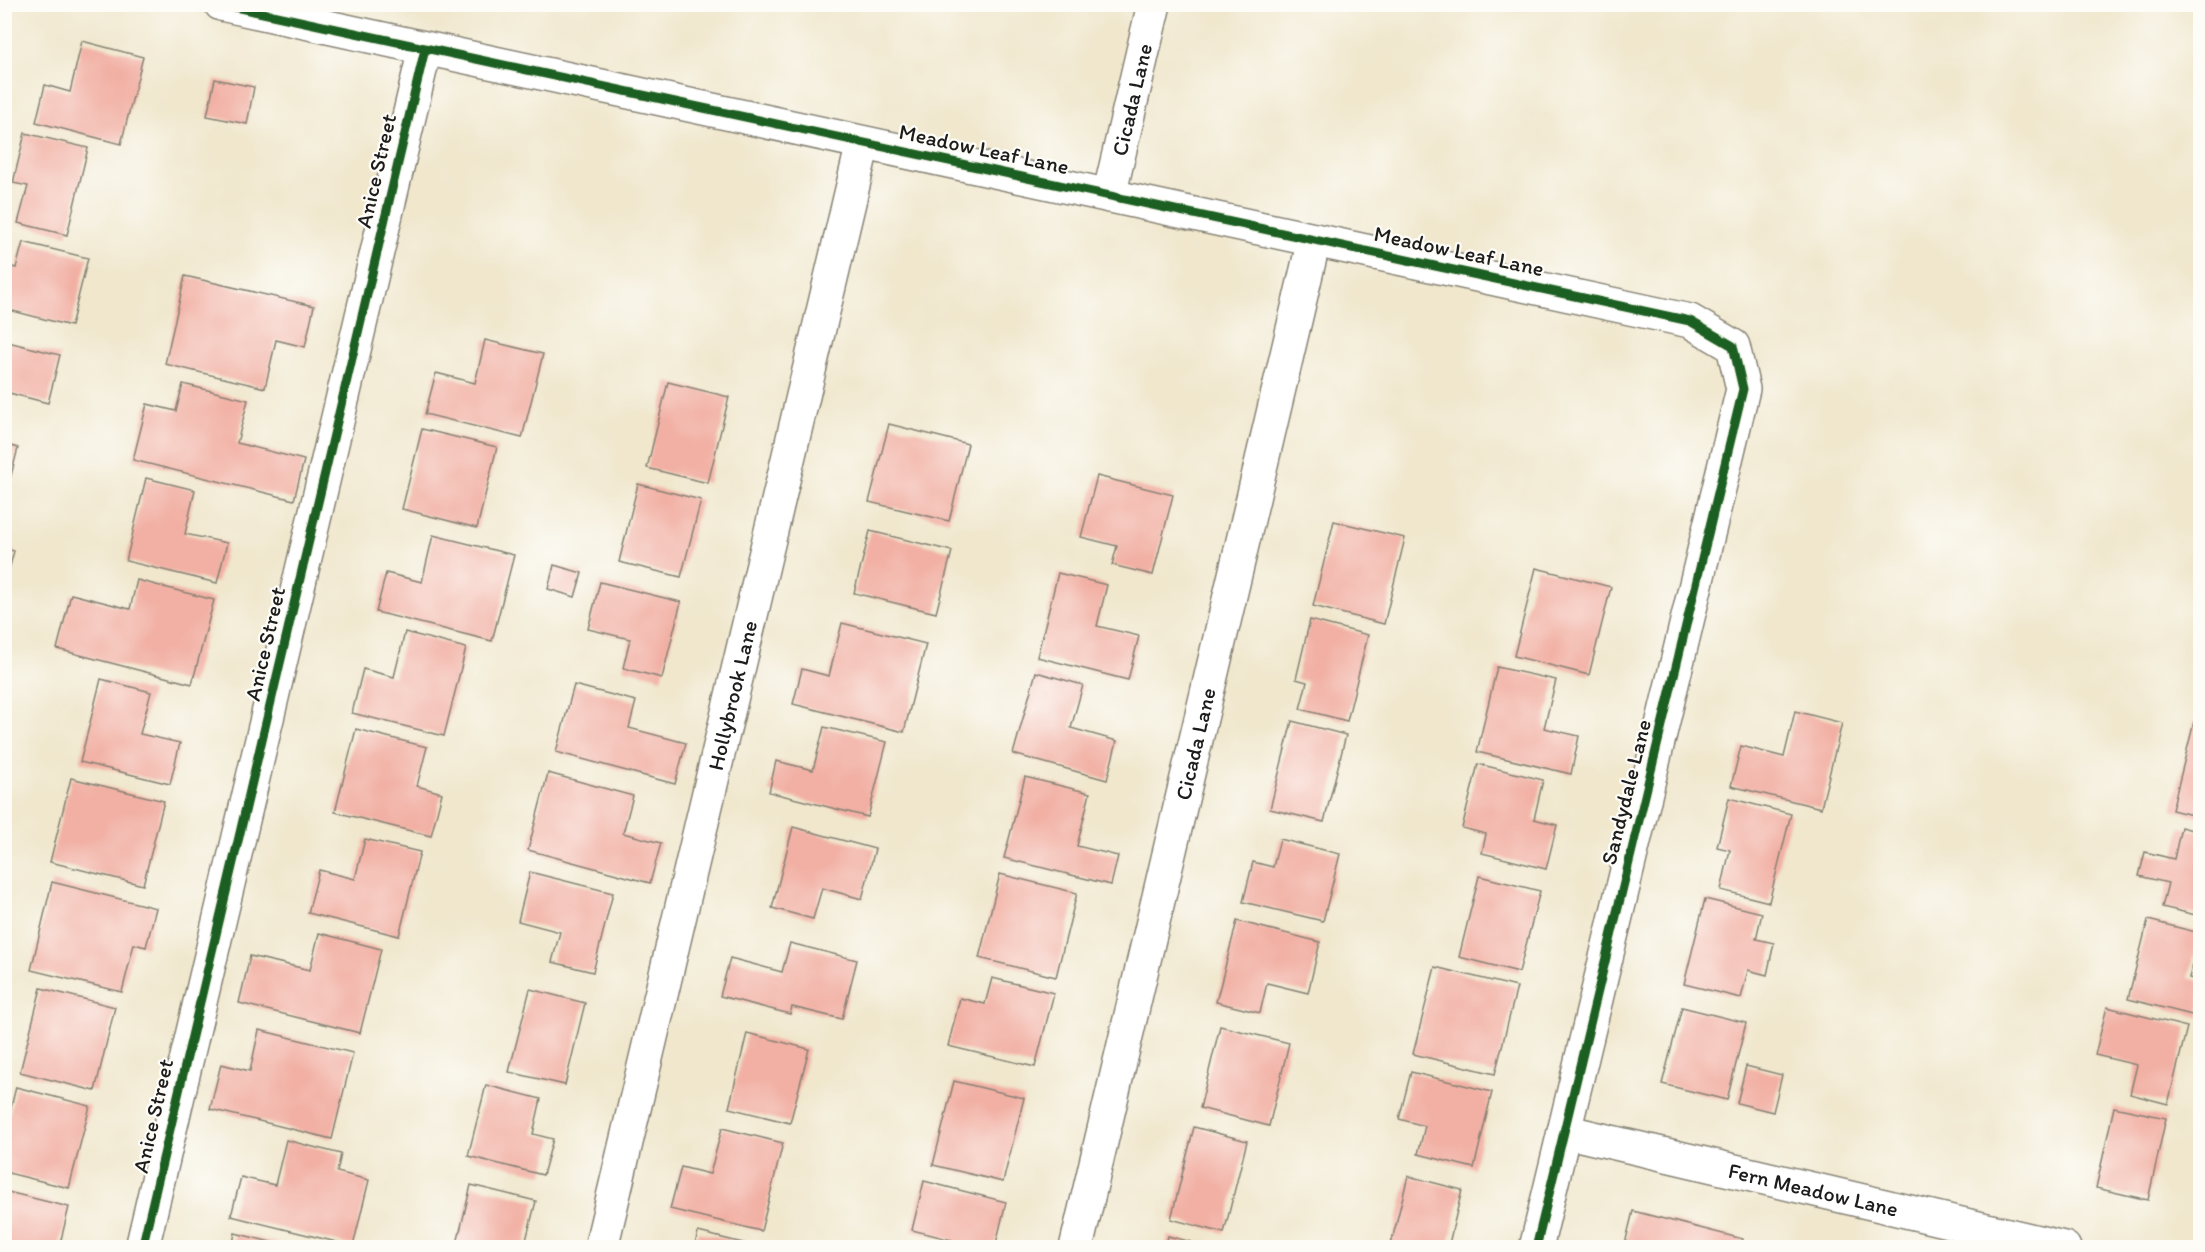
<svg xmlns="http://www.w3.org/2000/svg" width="2205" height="1252" font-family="Itim,sans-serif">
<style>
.building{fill:#f2b0a4}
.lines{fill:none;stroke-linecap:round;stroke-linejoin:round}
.minor-casing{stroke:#868274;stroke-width:36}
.minor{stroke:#fff;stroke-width:33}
.cycleway-casing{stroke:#fdfcf7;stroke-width:13}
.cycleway{stroke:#1b5e20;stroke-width:9}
.labels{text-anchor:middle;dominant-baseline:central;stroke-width:4.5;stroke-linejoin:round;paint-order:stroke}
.street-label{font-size:22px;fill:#1c1c1c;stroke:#fdfcf7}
</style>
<rect width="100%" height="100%" fill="#fdfcf7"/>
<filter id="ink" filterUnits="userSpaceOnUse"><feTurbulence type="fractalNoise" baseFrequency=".0167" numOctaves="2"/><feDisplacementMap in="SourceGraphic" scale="12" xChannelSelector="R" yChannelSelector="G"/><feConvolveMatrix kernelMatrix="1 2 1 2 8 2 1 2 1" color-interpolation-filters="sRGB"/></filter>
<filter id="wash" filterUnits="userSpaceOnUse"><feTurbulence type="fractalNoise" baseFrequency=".008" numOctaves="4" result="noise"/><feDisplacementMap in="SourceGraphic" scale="24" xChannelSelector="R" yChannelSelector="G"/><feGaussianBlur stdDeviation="1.35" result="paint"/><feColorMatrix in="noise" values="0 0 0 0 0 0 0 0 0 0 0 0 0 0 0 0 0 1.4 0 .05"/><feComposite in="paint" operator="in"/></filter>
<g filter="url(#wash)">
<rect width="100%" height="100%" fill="#f0e7cd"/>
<g id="blocks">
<path class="building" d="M82,41L143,57L121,144L36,122L45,85L70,92Z
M215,79L254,87L247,124L207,116Z
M25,133L88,148L67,235L18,223L28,186L13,183Z
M23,242L88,258L71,326L5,309V265L16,268Z
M185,276L314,306L305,347L276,340L265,388L165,364Z
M485,340L543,354L522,438L425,414L436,373L475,383Z
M4,341L60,355L48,403L9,393L4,407Z
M668,382L729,397L708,483L647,468Z
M183,384L248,400L237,443L304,460L294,500L133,460L147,404L176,411Z
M889,424L968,444L949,521L869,502Z
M422,429L497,447L477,528L402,509Z
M4,444L18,448L5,499L4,498Z
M1097,476L1173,495L1153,575L1112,565L1117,546L1081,537Z
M146,478L195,490L185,534L227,543L217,583L126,561Z
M638,484L701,500L681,577L619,562Z
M1334,521L1405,538L1384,624L1313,606Z
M870,531L952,551L936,613L854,593Z
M433,535L514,555L492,641L376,612L386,573L422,582Z
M4,548L14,551L5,585H4Z
M554,565L582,573L575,597L548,589Z
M1536,568L1611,587L1589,675L1514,656Z
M1058,573L1107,585L1097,626L1139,636L1128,680L1037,657Z
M137,580L214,600L192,684L57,649L71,594L130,609Z
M600,582L681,602L662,678L623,668L630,639L588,629Z
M1310,620L1368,635L1347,721L1300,709L1307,682L1296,679Z
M842,623L926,644L904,732L793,704L802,669L829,676Z
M405,632L466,648L444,736L352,713L363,669L394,677Z
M1497,667L1556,680L1544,728L1579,736L1571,774L1477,752Z
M1036,672L1083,685L1071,728L1117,741L1107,780L1013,754Z
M101,679L151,692L140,734L180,743L170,784L80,762Z
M574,685L636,701L629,728L686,743L675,784L556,752Z
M1795,711L1842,723L1821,808L1731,786L1741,746L1784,757Z
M1292,721L1346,735L1324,822L1270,809Z
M2194,722L2200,724V817L2172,810Z
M824,727L887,742L868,817L769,792L776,761L813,770Z
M356,729L427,747L417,786L442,793L431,836L335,812Z
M1478,764L1543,780L1534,819L1557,825L1546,869L1482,853L1486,834L1462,828Z
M548,773L633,796L623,833L661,843L650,883L528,850Z
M1025,777L1090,793L1077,846L1118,856L1111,885L1004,858Z
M71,778L164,801L143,885L50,862Z
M1729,798L1791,814L1769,902L1721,890L1730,850L1717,847Z
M793,827L875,849L862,899L822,888L813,919L772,908Z
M2181,827L2200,832V916L2162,907L2168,883L2139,876L2145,852L2174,859Z
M365,839L420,852L399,936L308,913L319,870L355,879Z
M1280,839L1340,854L1323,921L1243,902L1253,862L1273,867Z
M530,872L613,893L593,972L552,962L560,932L518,921Z
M1000,874L1077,893L1056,977L979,958Z
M1479,876L1540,891L1519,972L1459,957Z
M52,882L156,908L146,947L134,944L122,992L31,970Z
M1705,899L1762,913L1756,939L1774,943L1767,975L1748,970L1741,998L1684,984Z
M2148,920L2200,933L2189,978L2200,981V1017L2128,999Z
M1237,921L1320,942L1308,993L1267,983L1260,1013L1216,1002Z
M319,933L381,949L360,1033L239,1003L250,956L310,970Z
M790,943L857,960L842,1019L792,1007L790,1014L720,996L730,958L782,972Z
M1435,967L1517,987L1495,1074L1413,1054Z
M992,978L1054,993L1035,1067L948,1046L960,998L985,1004Z
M41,988L115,1007L95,1091L20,1072Z
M530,989L585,1003L565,1085L509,1072Z
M1682,1007L1746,1023L1727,1100L1662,1084Z
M2107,1007L2187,1027L2168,1104L2130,1094L2137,1065L2095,1055Z
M1220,1026L1289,1043L1269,1126L1200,1108Z
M259,1030L353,1053L332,1139L210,1109L221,1064L250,1071Z
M747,1033L809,1049L790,1123L729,1108Z
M1746,1066L1782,1075L1773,1112L1737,1103Z
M1411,1072L1492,1092L1474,1168L1418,1154L1425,1126L1399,1119Z
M954,1081L1024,1098L1003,1182L933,1165Z
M486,1085L541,1099L533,1134L553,1139L543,1175L468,1156Z
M16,1087L90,1106L69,1188L4,1172V1135Z
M2114,1107L2166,1118L2148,1200L2096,1188Z
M1194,1127L1247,1141L1224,1233L1171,1219Z
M722,1128L783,1143L761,1231L670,1209L681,1167L710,1174Z
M286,1140L341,1154L337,1172L369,1180L353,1246L231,1216L241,1177L275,1185Z
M1408,1176L1462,1190L1448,1248H1390Z
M924,1181L1006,1202L995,1248H950L952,1240L912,1230Z
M471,1185L536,1201L524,1248H456Z
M4,1191L69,1207L59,1248H4Z
M1633,1211L1743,1239L1741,1248H1624Z
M698,1232L759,1247L758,1248H694Z
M235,1233L291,1247V1248H232Z
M1168,1236L1211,1247V1248H1165Z"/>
</g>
</g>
<g filter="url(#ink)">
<use href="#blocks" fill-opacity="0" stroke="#868274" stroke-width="1.5"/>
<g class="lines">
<g class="minor-casing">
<g id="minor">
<path d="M221,4L1690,321L1733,346L1743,389L1536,1248"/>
<path id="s1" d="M1109,196L1154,4"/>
<path id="s2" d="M1564,1131L2064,1248"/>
<path d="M142,1248L425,49"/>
<path id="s3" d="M601,1248L863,143"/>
<path id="s4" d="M1076,1248L1314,240"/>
</g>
</g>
<use href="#minor" class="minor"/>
<g class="cycleway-casing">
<path id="cycleway" d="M221,4L1690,321L1733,346L1743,389L1536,1248
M142,1248L425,49"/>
</g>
<use href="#cycleway" class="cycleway"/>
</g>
</g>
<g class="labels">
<g class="street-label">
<text stroke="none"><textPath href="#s1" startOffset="99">Cicada Lane</textPath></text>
<text transform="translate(984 149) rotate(12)">Meadow Leaf Lane</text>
<text transform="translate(376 171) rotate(-77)">Anice Street</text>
<text transform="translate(1459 251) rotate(12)">Meadow Leaf Lane</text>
<text transform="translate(265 644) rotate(-77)">Anice Street</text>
<text stroke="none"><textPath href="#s3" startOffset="568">Hollybrook Lane</textPath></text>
<text stroke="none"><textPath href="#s4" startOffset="518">Cicada Lane</textPath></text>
<text transform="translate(1626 792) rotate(-76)">Sandydale Lane</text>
<text transform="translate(153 1116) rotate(-77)">Anice Street</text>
<text stroke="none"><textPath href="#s2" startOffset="256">Fern Meadow Lane</textPath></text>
</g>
</g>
<rect width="2205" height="1252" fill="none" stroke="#fdfcf7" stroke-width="24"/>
</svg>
